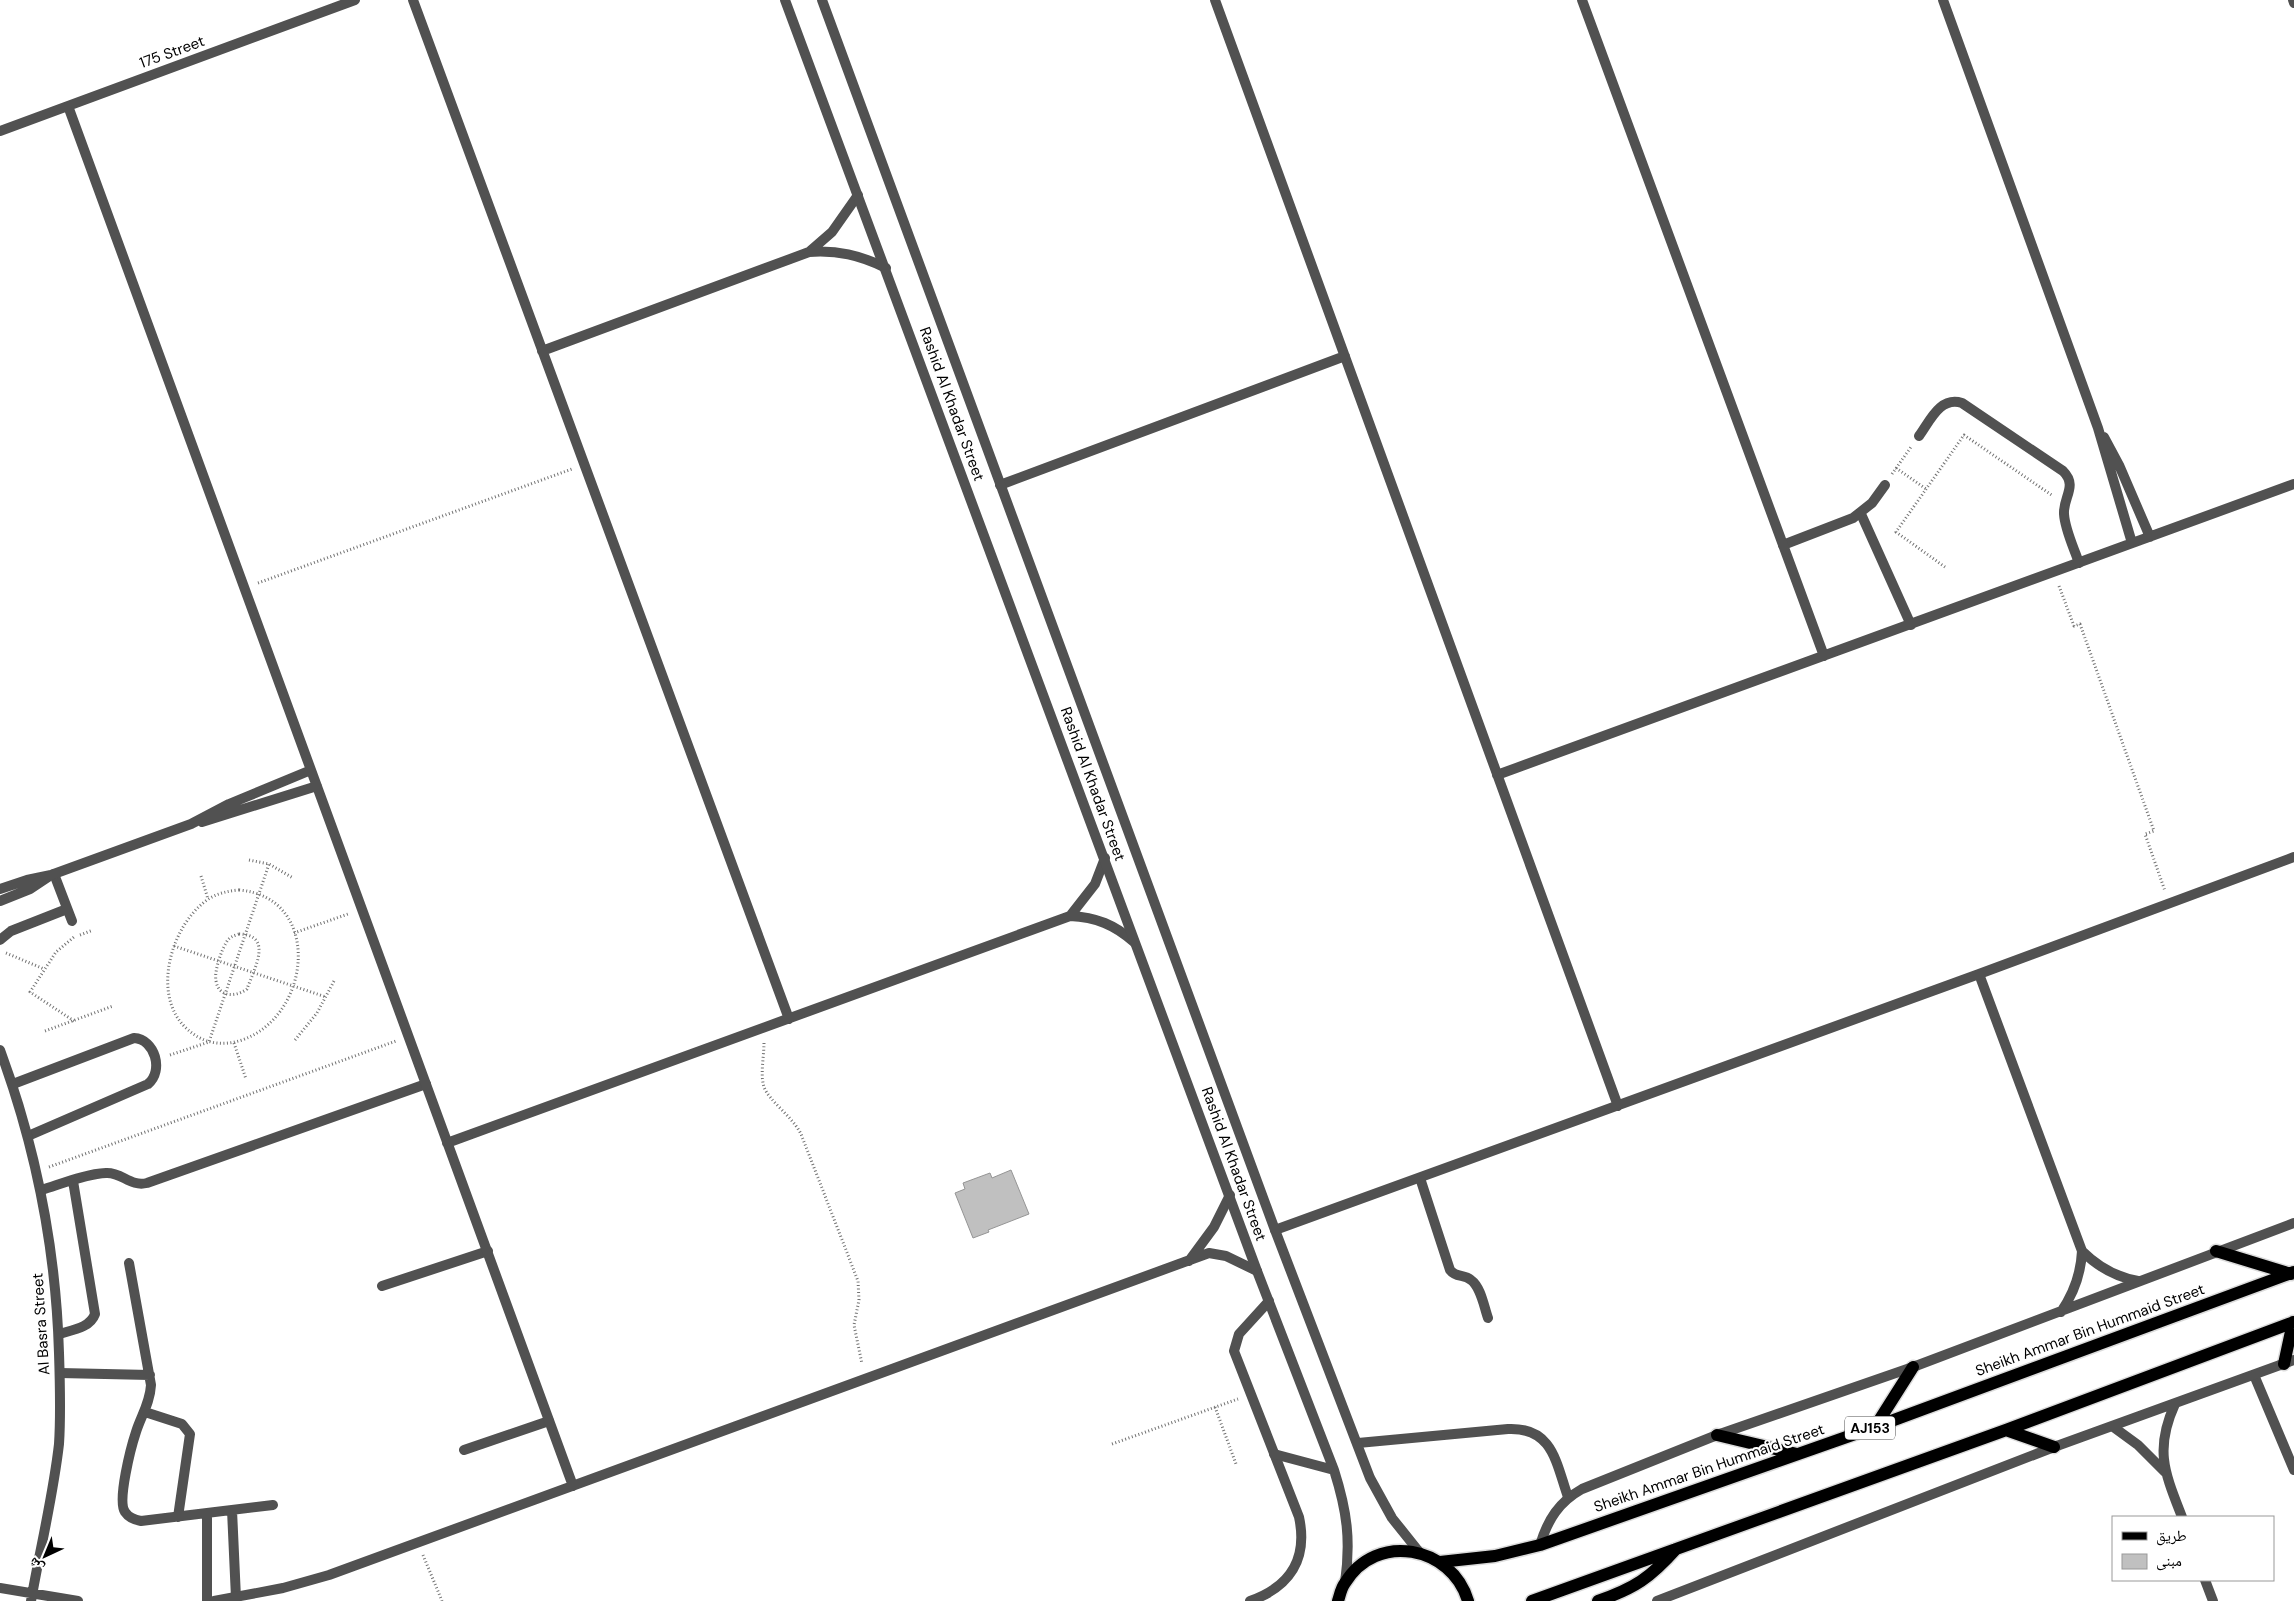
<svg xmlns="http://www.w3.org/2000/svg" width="2294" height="1601" font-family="'DM Sans','Noto Naskh Arabic',sans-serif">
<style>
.building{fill:#c0c0c0;stroke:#959595}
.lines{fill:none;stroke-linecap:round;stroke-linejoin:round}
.primary-casing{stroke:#dbdbdb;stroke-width:15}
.path{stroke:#737373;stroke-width:3;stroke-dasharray:1 2.5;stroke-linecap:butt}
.service{stroke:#515151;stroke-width:10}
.minor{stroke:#515151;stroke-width:10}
.tertiary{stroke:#515151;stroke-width:10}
.primary{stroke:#000;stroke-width:12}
.labels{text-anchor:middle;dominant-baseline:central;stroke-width:4.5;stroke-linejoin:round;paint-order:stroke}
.shield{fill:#fff;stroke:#4c4c4c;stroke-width:1}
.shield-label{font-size:14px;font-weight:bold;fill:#000}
.street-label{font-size:15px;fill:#000;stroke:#fff}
</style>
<rect width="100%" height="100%" fill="#fff"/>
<path class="building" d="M1011,1170L1029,1214L988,1230L989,1232L973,1238L955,1193L965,1189L963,1183L990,1173L992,1178Z"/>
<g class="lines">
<g class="primary-casing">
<path id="primary" d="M2216,1251L2291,1274
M2284,1364L2293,1322
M1875,1427L1913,1367
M2006,1430L2054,1447
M1717,1435L1797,1454
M1440,1562L1495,1556L1540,1545L1875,1427L2294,1272
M1338,1601C1340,1595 1341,1588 1345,1583C1376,1531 1452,1546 1468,1601
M1532,1601L2006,1430L2294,1322
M1598,1601C1635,1588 1650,1578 1676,1549"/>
</g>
<path class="path" d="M1896,468L1926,489
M1892,474L1911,447
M1945,567L1896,532L1964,435L2053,496
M258,583L572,469
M2059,586L2074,626L2080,624L2154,831L2145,834L2165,891
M249,860L269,864L293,878
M201,876L208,899
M239,890C323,897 312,1016 242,1040C221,1047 202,1043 186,1028C150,994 172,922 210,898C219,893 228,891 239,890Z
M294,933L348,914
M239,934C274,935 254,969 247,989C236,997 219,998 216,981C214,972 221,951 226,943C229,937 233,936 239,934Z
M80,935L93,930
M174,946L326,997
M6,953L44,969
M74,1021L30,992L56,952L74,937
M45,1031L113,1006
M295,1040L317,1013L334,981
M234,1043L246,1079
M764,1043C764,1057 760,1074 764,1087C769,1101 792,1116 801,1134L858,1281L859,1300L854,1325L862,1364
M170,1055L209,1042L269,864
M49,1167L396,1041
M1215,1407L1236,1464
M1112,1444L1238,1399
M423,1555L442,1601"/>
<path class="service" d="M1919,436C1930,421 1940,396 1962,403L2063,471C2078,486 2063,497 2064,514C2065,530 2074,548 2079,563
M1861,514L1911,625
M1783,545L1853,518L1872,503L1885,485
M54,874L72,921
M0,940L11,931L67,909
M13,1084L134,1038C155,1039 164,1071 148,1084L28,1136
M1420,1178L1450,1270C1456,1278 1464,1274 1471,1280C1481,1287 1484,1307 1488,1318
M41,1190C61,1184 85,1174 106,1173C122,1172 130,1187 147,1183L426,1084
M129,1263L151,1385C150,1403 141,1416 136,1432C131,1447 117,1501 125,1512C129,1518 135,1520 141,1521L273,1505
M382,1286L488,1251
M59,1334C72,1330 90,1328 95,1314L73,1181
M60,1373L150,1375
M2254,1375L2294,1470
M145,1412L182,1424L190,1434L178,1517
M1358,1443L1508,1429C1553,1427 1556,1463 1568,1497
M464,1450L549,1421
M232,1510L236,1598
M207,1601V1513
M1250,1601C1290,1587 1308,1559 1299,1517L1234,1351L1239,1334L1269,1301"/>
<path class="minor" d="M413,0L789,1019
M1215,0L1618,1106
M1582,0L1824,656
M1943,0L2098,428L2132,543
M2293,0L2294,3
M68,106L573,1486
M0,131L355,0
M809,252L832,232L858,195
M542,351L809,252C837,250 860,255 886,268
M2104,437L2119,465L2150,537
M1000,485L1345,356
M1497,775L2294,484
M202,822L317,786
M0,889L27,880L51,875L191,824L229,804L311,770
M0,901L30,889L48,877
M1070,916L1095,884L1105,858
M1979,974L2082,1251C2081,1274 2074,1293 2061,1312
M0,1050C36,1148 56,1249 59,1353C60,1383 61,1414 59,1444C53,1497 40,1549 31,1601
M447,1143L1070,916C1096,917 1115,925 1134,942
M1275,1230L1979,974L2294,857
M2082,1251C2098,1267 2116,1277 2138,1281
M1189,1261L1214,1227L1230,1195
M2175,1404C2154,1450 2165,1473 2182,1517
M2112,1426L2138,1445L2165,1472
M1540,1545C1548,1519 1559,1502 1582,1489L1717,1435L1913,1367L2294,1223
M2205,1580L2213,1601
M0,1588L78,1601
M214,1601L283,1588L329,1575L1209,1253L1226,1256L1257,1271
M1657,1601L2054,1447L2294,1360"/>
<path class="tertiary" d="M785,0L1257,1271L1334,1470C1347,1511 1351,1540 1345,1583
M822,0L1275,1230L1370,1478L1392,1518L1420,1553
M1274,1454L1334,1470"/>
<use href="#primary" class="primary"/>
</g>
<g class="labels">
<rect class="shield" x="1845" y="1416.5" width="50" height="23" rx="4"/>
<g class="shield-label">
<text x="1870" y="1428">AJ153</text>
</g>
<g class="street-label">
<text transform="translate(172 52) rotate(-20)">175 Street</text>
<text transform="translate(952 404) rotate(70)">Rashid Al Khadar Street</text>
<text transform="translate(1093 784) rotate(70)">Rashid Al Khadar Street</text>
<text transform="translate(1234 1164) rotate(70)">Rashid Al Khadar Street</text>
<text transform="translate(41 1324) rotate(-94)">Al Basra Street</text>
<text transform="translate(2090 1330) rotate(-20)">Sheikh Ammar Bin Hummaid Street</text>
<text transform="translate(1709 1468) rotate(-19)">Sheikh Ammar Bin Hummaid Street</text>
</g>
</g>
<rect x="2112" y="1516" width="162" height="65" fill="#ffffff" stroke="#999999"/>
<rect x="2122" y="1532" width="25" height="8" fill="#000000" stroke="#999999"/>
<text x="2156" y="1541" font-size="15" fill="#000000">طريق</text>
<rect x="2122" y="1554" width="25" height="15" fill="#c0c0c0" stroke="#999999"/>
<text x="2156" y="1566" font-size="15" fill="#000000">مبنى</text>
<g transform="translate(45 1556) rotate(224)" stroke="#ffffff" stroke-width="4" paint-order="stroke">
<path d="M0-4L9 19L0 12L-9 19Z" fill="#000000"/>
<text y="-8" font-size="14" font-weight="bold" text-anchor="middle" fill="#000000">ش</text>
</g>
</svg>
